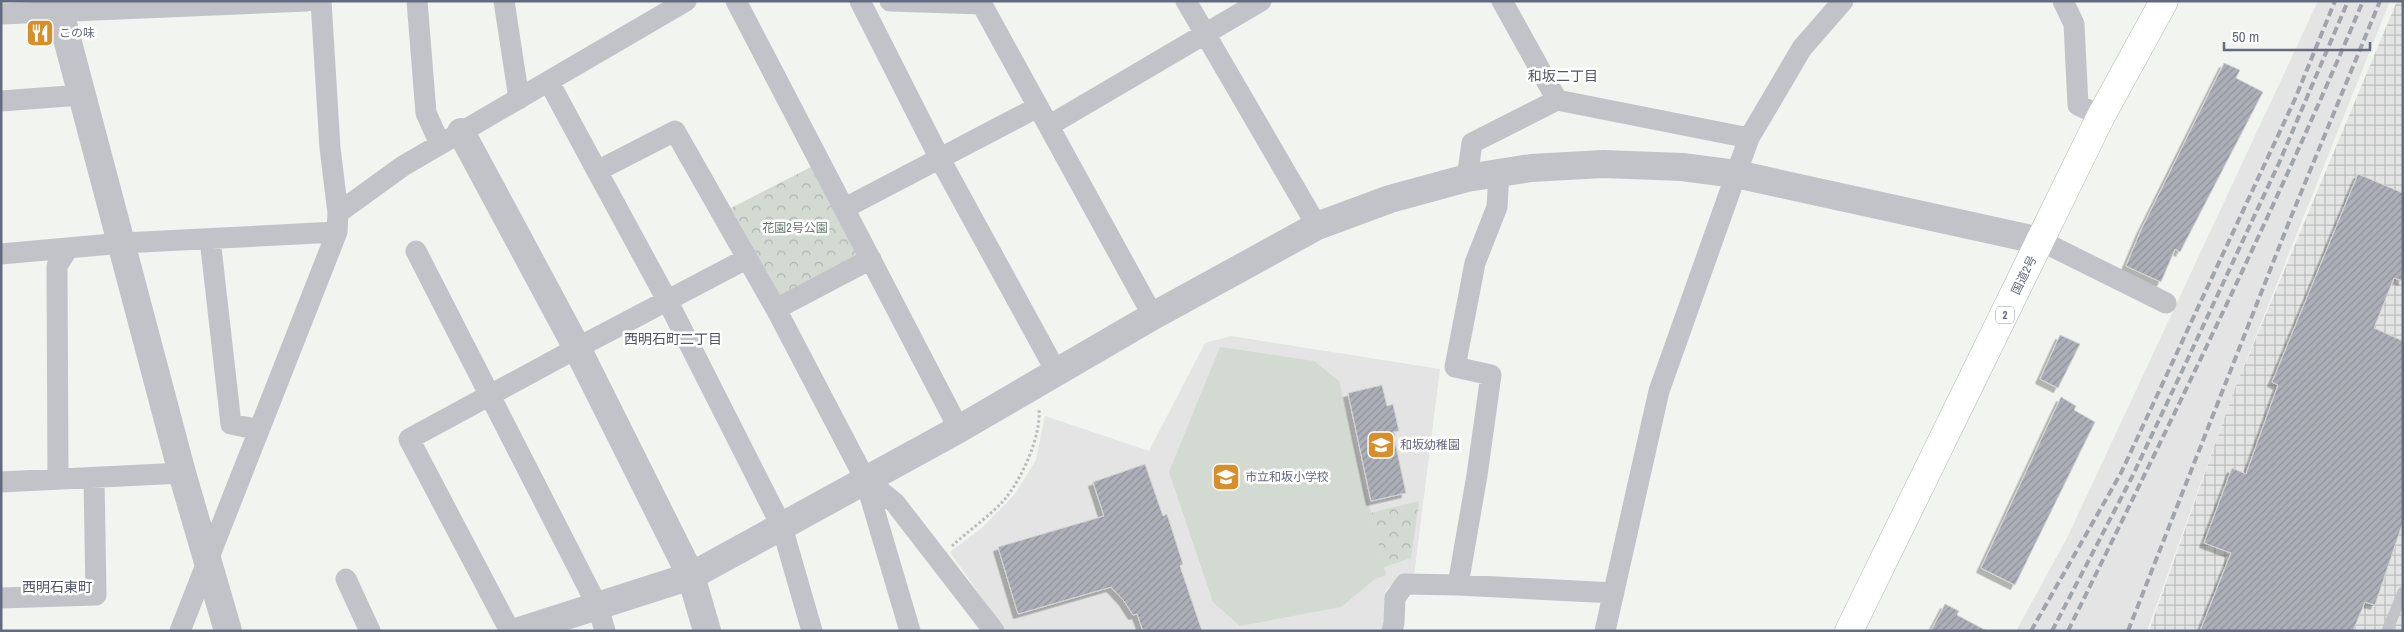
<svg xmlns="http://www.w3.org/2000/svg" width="2404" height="632" font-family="'Archivo Narrow','Noto Sans JP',sans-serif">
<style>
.built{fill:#e3e4e3}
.industrial{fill:url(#industrial-grid)}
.forest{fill:url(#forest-crowns)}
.pitch{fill:#d2dad2}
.building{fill:url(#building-hatch);stroke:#d4d5d3;filter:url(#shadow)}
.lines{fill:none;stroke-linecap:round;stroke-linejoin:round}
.trunk-casing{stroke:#b4b5b9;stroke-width:29}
.path{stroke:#b9babd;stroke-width:3;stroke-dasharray:2.5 2.5;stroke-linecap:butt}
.service{stroke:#c2c3c8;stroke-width:11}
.minor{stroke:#c2c3c8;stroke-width:21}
.tertiary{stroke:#c2c3c8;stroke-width:28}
.trunk{stroke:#fff;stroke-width:28}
.rail{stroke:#a2a4ac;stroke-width:4;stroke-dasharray:8 4;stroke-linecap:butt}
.labels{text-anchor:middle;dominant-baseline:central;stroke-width:5;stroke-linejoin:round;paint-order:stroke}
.shield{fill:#fff;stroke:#9297a5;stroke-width:1}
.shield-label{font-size:11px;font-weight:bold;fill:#646a7f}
.poi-label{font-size:12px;fill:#646a7f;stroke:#fff;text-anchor:start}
.park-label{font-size:12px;fill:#637766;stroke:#fff}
.street-label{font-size:12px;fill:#646a7f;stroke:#fff}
.neighbourhood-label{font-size:14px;fill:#525665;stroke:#fff}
</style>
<defs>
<pattern id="industrial-grid" width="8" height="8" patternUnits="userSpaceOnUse" patternTransform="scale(1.25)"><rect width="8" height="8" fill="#e3e4e3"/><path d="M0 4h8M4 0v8" fill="none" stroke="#bcbdbd"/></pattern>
<pattern id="forest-crowns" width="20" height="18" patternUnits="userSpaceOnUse" patternTransform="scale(1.25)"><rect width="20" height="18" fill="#d2dad2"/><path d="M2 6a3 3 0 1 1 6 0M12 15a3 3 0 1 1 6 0" fill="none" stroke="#aeb5b0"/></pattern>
<pattern id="building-hatch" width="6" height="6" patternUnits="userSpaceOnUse" patternTransform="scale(1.25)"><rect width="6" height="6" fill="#acafb7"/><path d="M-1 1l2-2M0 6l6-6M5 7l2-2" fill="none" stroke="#90929a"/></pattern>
<filter id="shadow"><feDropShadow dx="-4.5" dy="4.5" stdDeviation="0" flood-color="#0004"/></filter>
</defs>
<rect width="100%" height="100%" fill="#f2f4f0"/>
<path class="built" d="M2318,1H2390L2235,388L2147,631H2016L2067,538Z
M1231,336L1440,369L1414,576L1401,575L1386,590L1383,631H1005L950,552L983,527L1015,494L1036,460L1045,416L1149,451L1205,343Z"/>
<path class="industrial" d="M2397,1H2403V631H2149L2235,388Z"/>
<path class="forest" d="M813,166L859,255L781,297L731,208Z
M1419,501L1411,558L1384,567L1371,513Z"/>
<path class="pitch" d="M1220,347L1314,361L1339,381L1386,575L1375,579L1341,607L1240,626L1213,602L1169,472Z"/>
<path class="building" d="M2224,63L2240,70L2236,78L2263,92L2180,252L2175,249L2161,282L2126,266L2141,230Z
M2358,174L2403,193V281L2394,278L2374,328L2403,341V522L2375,605L2365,602L2353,631H2200L2231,553L2204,543L2232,468L2246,474L2278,385L2272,382Z
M2060,335L2080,344L2058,388L2040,379Z
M1382,385L1387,406L1393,404L1399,431L1393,432L1406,493L1371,501L1348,393Z
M2061,397L2076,406L2074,410L2095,422L2015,585L1981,568Z
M1145,464L1163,516L1167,514L1183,564L1180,566L1202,631H1143L1137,614L1133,615L1124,601L1111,587L1018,614L998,547L1104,516L1093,482Z
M1945,604L1959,611L1957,615L1987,631H1931Z"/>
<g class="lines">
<g class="trunk-casing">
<path id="trunk" d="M1849,631L2101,116L2164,1"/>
</g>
<path class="path" d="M952,546C968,531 991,515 1005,499C1022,478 1041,437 1039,409"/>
<path class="service" d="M2387,631L2403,592"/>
<path class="minor" d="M417,1L426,113L440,144
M504,1L519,99
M736,1L959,429
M860,1L940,159L1057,373
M890,1L982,4
M980,1L1153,316
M1186,1L1317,226
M2063,1L2074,24L2078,105L2101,116
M1,14L307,1
M549,82L597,171L675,131L776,309L865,479L910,631
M1557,100L1749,138
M1,101L82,95
M1050,125L1261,1
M597,171L667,300L782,527L812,631
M1467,178L1472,143L1557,100L1502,1
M845,208L1038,107
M338,213L403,166L686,1
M210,239L231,424L259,430
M2041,241L2166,303
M416,251L598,607L605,631
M1,254L123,243L337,232
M776,309L871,259
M58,479L57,266L67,250
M865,479L895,503L994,631
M1,482L182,473
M346,579L370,631
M1458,585L1477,475L1491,375L1455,367L1475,263L1497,207L1499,173
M1,598L96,595L94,478
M180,631L337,232L338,213L330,148L321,1
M510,631L409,439L577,348L746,259
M1392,631L1394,623L1395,598L1405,584L1458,585L1614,593
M1605,631L1659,391L1749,138L1802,48L1843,1"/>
<path class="tertiary" d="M57,1L182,473L228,631
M461,132L577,348L691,576L707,631
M519,631L691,576L959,429L1153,316L1317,226L1390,199L1467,178L1531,168L1603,164L1682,167L1736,174L2041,241"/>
<use href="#trunk" class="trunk"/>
<path class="rail" d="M2031,631L2121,473L2295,99L2335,1
M2052,631L2132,477L2184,367L2279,163L2348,1
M2068,631C2170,423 2273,215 2363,1
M2128,631L2291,217L2380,1"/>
</g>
<defs>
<g id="restaurant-square" transform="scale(1.4375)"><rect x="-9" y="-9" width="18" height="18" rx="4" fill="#d78f2c" stroke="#fff"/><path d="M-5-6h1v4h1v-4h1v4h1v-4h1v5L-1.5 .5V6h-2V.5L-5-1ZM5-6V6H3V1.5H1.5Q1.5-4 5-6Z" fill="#fff"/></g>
<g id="school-square" transform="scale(1.4375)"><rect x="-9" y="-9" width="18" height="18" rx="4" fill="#d78f2c" stroke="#fff"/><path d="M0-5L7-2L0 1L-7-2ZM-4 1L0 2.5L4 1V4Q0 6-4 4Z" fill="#fff"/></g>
</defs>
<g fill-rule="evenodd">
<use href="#restaurant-square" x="40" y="33"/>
<use href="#school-square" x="1381" y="445"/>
<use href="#school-square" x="1226" y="477"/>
</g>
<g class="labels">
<rect class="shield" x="1996" y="306.5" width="18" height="17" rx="4"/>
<g class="shield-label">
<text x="2005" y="315">2</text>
</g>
<g class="poi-label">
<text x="59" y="33">この味</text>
<text x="1400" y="445">和坂幼稚園</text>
<text x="1245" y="477">市立和坂小学校</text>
</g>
<g class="park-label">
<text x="795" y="228">花園2号公園</text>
</g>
<g class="street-label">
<text transform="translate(2024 275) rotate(-64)">国道2号</text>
</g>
<g class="neighbourhood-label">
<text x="1563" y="76">和坂二丁目</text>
<text x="673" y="339">西明石町二丁目</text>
<text x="57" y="587">西明石東町</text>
</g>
</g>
<rect width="2404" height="632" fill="none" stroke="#646a7f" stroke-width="5"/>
<path d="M2224 42v8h146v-8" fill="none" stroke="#646a7f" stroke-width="2.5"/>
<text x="2232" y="42" font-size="15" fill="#646a7f" stroke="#ffffff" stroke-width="4" paint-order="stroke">50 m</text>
</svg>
